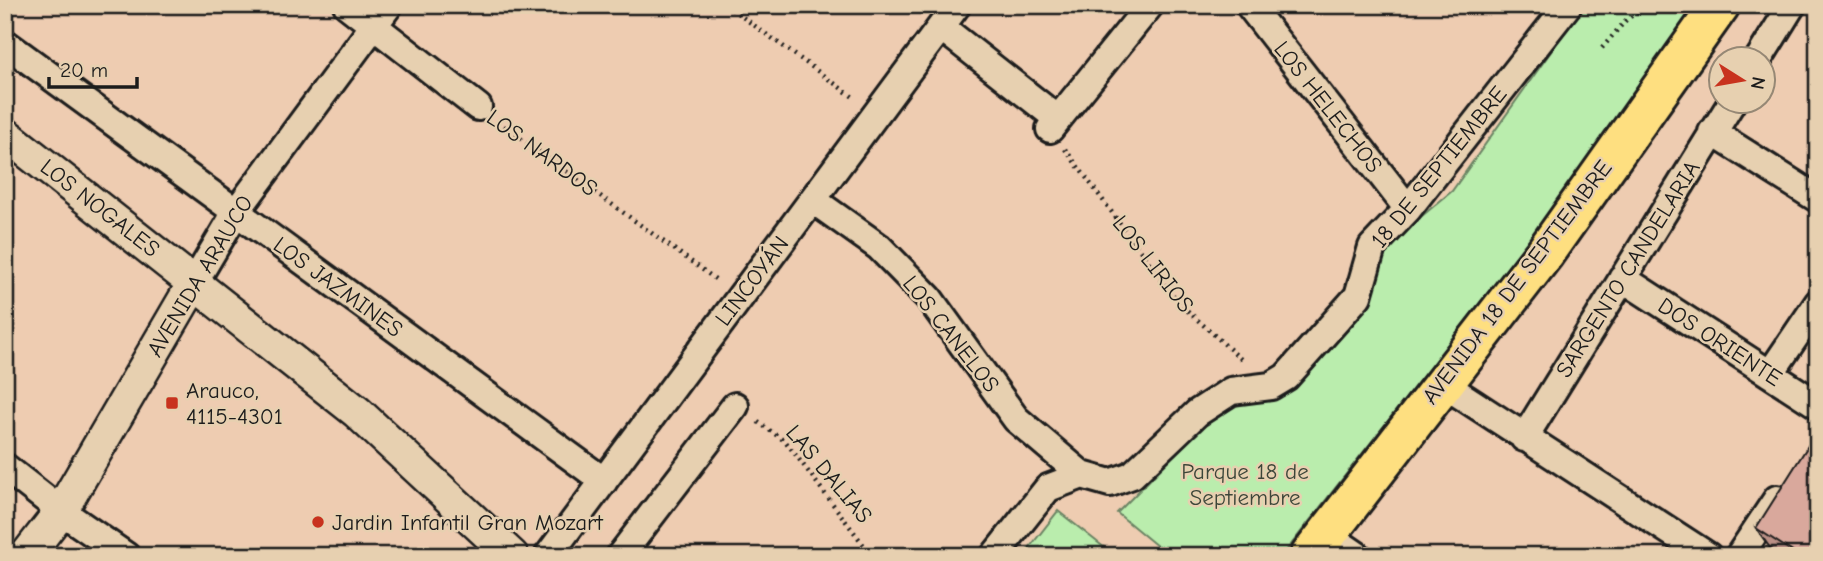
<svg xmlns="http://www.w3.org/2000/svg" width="1823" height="561" font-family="'Comic Neue',sans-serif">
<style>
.green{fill:#baedad;stroke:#6b8464;stroke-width:2}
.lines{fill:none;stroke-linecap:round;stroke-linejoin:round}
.minor-casing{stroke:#1c1c1c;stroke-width:32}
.tertiary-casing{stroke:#1c1c1c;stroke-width:37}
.primary-casing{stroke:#1c1c1c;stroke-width:44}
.path{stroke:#1c1c1c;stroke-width:4.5;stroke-dasharray:2 5;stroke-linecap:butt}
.minor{stroke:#e7d0b0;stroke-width:26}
.tertiary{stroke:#e7d0b0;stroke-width:32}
.primary{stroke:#fedf80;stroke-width:38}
.wall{fill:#bb9086;stroke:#1c1c1c;stroke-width:2}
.building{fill:#d9a89c;stroke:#1c1c1c;stroke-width:2}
.poi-dot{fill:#c8321e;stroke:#e7d0b0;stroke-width:2.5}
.labels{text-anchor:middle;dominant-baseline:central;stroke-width:5;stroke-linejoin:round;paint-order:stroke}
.street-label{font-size:23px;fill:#1c1c1c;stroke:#e7d0b0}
.poi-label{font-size:23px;fill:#1c1c1c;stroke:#e7d0b0;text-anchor:start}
.park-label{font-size:23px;fill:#3c4639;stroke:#e7d0b0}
</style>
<rect width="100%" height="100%" fill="#eeccb1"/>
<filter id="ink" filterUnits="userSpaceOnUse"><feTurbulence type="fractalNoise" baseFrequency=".0143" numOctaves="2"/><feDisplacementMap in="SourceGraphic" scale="14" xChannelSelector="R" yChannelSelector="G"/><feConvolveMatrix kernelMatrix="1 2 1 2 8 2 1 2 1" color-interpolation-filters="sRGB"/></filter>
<g filter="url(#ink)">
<path class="green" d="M1584,5H1707L1650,86L1282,556H1169L1117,513L1201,428L1249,398L1281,392L1381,250L1452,191Z
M1058,511L1115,556H1023Z"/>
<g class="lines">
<g class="minor-casing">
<path id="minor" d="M347,5L478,107
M1249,5L1408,209
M941,27L1058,119
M5,43L604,481
M1758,60L1792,5
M1050,129L1150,5
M1712,132L1818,199
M813,200L879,247L929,298L1016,419L1082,475
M1622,278L1818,405
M194,283L236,212L389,5
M1770,374L1818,303
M1442,383L1708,556
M1524,438L1732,102
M5,467L61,511L126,556
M1326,534L1358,556
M548,556L957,5
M620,556L735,406
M994,556L1048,488L1082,475L1110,483L1132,475L1197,413L1231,391L1271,386L1286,377L1358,296L1372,247L1408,209L1568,5
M1739,556L1777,499"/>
</g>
<g class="tertiary-casing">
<path id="tertiary" d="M5,134L357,412L512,556
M26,556L61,511L194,283"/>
</g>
<g class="primary-casing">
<path id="primary" d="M1310,556L1544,254L1720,5"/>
</g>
<path class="path" d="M726,5L856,99
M1602,48L1626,20L1647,5
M498,122L718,281
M1065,149L1179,303L1243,361
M758,422L786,442L872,556"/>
<use href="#minor" class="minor"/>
<use href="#tertiary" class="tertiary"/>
<use href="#primary" class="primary"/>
</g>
<path class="wall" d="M1756,528L1818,556H1782L1770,548Z"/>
<path class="building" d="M1818,430V556H1799L1756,528Z"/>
</g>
<g class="poi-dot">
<rect x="165" y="396" width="14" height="14" rx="3.5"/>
<circle cx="318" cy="522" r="7"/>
</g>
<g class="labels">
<g class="street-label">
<text transform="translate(1328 107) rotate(52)">LOS HELECHOS</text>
<text transform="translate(542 153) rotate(36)">LOS NARDOS</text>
<text transform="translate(1439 167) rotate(-51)">18 DE SEPTIEMBRE</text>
<text transform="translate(100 208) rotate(38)">LOS NOGALES</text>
<text transform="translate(1153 264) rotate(52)">LOS LIRIOS</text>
<text transform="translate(1628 269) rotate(-58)">SARGENTO CANDELARIA</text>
<text transform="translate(200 276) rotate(-59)">AVENIDA ARAUCO</text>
<text transform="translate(752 281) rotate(-53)">LINCOYÁN</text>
<text transform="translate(1517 282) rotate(-53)">AVENIDA 18 DE SEPTIEMBRE</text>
<text transform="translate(338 287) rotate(36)">LOS JAZMINES</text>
<text transform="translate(951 334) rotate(52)">LOS CANELOS</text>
<text transform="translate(1720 342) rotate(33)">DOS ORIENTE</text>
<text transform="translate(829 474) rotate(50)">LAS DALIAS</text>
</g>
<g class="poi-label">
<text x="186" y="390">Arauco,<tspan x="186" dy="26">4115-4301</tspan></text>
<text x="332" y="522">Jardin Infantil Gran Mozart</text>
</g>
<g class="park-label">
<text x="1245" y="471">Parque 18 de<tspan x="1245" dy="26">Septiembre</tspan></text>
</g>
</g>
<rect width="1823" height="561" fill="none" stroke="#e7d0b0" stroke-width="28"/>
<rect x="14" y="14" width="1795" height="533" fill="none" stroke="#1c1c1c" stroke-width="2.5" filter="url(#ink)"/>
<g transform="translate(1742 80) rotate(101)"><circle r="33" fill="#e7d0b0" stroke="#968875" stroke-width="2"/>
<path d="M0-5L12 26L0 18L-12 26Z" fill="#c8321e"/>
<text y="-10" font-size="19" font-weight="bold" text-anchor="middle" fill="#1c1c1c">N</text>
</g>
<path d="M49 77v10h88v-10" fill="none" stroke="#1c1c1c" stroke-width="3.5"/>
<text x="60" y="77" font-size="21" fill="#1c1c1c" stroke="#e7d0b0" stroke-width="5" paint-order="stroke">20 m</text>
</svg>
